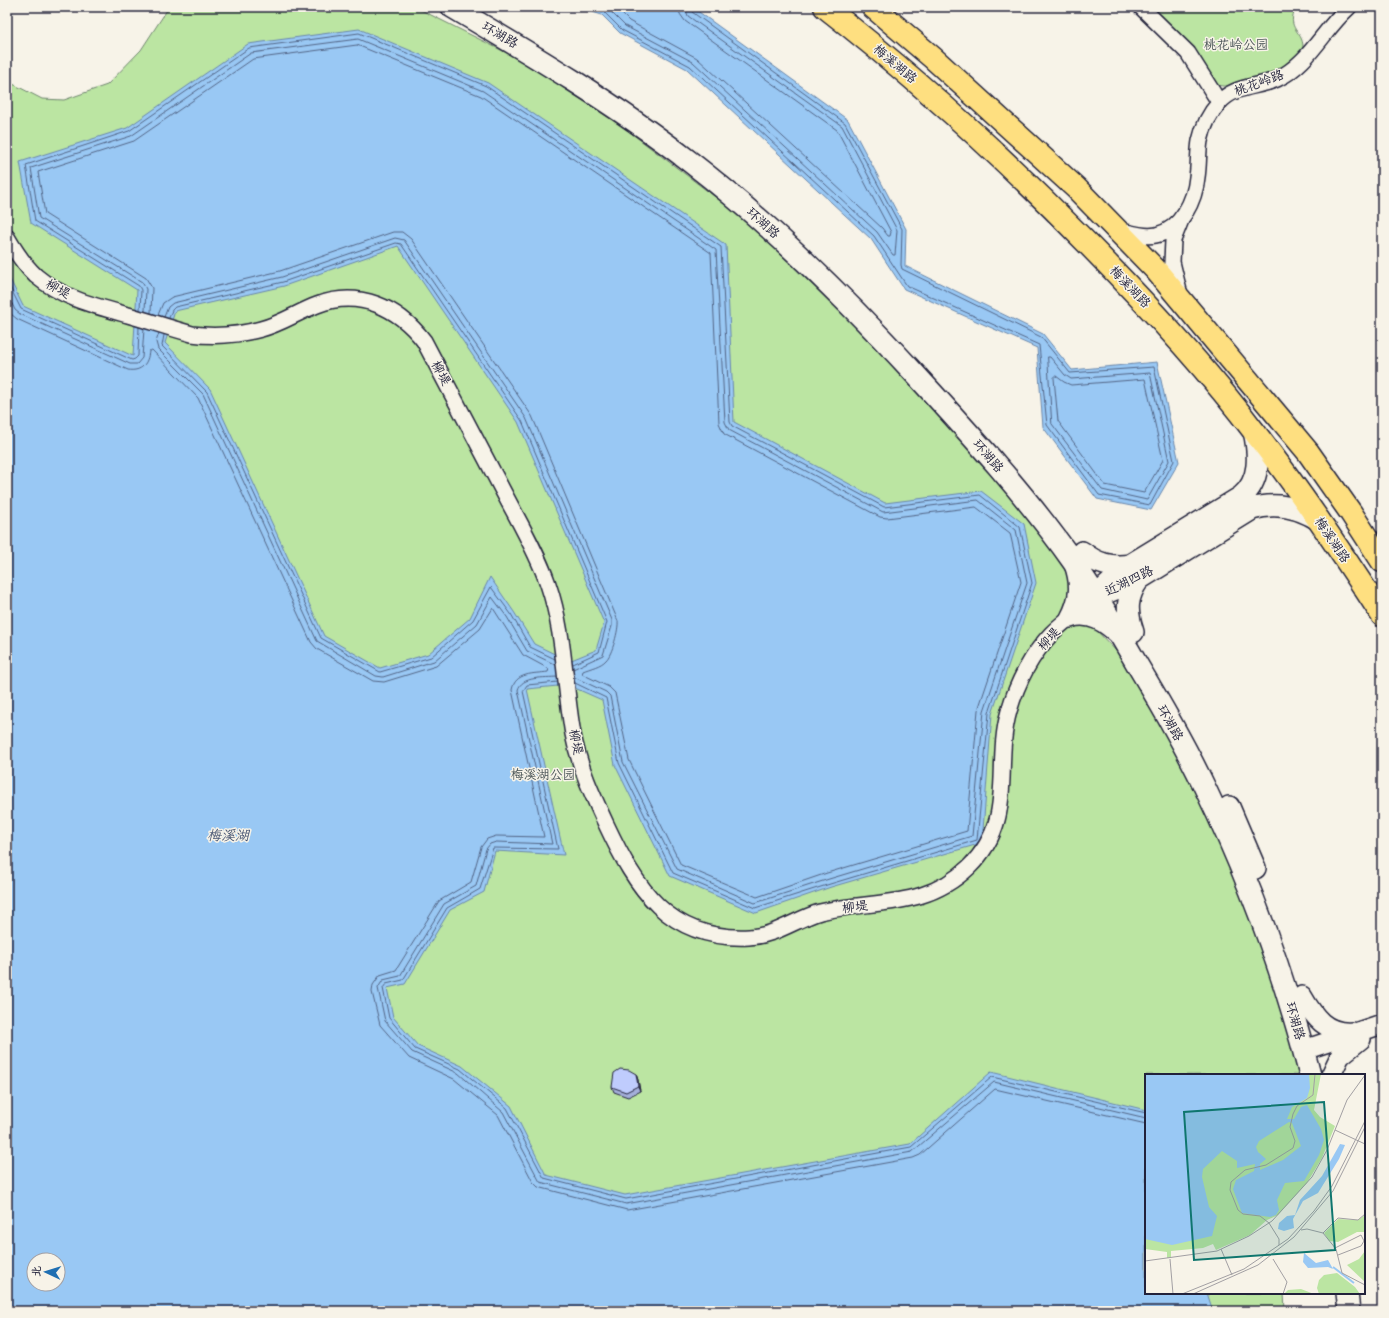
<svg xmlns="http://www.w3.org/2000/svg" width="1389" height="1318" font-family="Pangolin,'LXGW WenKai TC',sans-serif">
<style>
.green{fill:#bbe5a2;stroke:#6e846e;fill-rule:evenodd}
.water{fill:#99c8f4;stroke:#6986aa;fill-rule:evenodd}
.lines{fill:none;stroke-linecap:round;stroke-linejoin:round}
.shore{stroke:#526485;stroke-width:1}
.minor-casing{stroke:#22223b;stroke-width:18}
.tertiary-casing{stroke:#22223b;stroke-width:22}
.secondary-casing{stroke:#22223b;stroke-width:24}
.primary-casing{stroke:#22223b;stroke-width:25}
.minor{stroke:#f7f3e8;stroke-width:15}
.tertiary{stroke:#f7f3e8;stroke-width:19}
.secondary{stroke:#f7f3e8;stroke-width:21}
.primary{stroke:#fedf80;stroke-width:22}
.wall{fill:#a4afda;stroke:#22223b}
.shaded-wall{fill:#868fb1;stroke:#22223b}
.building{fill:#bfccfd;stroke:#22223b}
.labels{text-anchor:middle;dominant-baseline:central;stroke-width:3;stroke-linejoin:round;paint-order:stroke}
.street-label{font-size:13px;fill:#22223b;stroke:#f7f3e8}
.park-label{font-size:13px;fill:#485355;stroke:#f7f3e8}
.water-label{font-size:14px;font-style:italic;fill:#465472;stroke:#f7f3e8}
.inset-river{fill:none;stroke:#99c8f4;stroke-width:2}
.inset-road{fill:none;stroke:#a29fa3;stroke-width:1}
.view{fill:#0f766e;fill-opacity:0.15;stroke:#0f766e;stroke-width:2}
.inset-edge{fill:none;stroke:#22223b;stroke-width:2}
</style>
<rect width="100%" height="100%" fill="#f7f3e8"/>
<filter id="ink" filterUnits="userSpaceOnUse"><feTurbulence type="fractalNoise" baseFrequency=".025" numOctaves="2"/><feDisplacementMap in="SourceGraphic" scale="8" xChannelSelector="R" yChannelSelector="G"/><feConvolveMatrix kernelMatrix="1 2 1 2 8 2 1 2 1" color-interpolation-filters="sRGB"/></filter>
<g filter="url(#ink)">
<path class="green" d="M169,7H415L523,61L623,127L743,218L906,376L1025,510L1066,567L1084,625L1095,629L1122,657L1192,780L1264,950L1301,1075H1146V1293H1284L1285,1311H7V81L42,99L64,100L107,85L141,50ZM34,1260H58V1284H34Z
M1151,7H1296C1285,30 1303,30 1303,47C1302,65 1239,89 1223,86C1219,86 1216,84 1212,81Z"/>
<path class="water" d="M576,7H692L848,120L906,229L905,266L1043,334L1072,370L1157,362L1179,462L1151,510L1097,499L1043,427L1037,348L904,289L871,239L687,69L620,33L602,15Z
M359,29L488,83L726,245L734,422L885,503L981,491L1024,524L1036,583L992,714L982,843L831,887L756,913L670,876L615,765L602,700L568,685L527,689L564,855L495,851L484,892L450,910L405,984L387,988L393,1017L418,1046L462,1066L511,1106L546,1175L625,1195L910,1144L991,1072L1146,1110V1293H1207L1213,1311H7V273L23,306L133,356L137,290L31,223L20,162L127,128L248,44ZM398,246L518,422L604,623L596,650L569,661L534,644L514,612L490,577L470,618L428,654L380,668L324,636L210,389L165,343L175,311L284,286ZM34,1260H58V1284H34Z"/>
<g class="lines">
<path class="shore" d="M589,7L604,12L622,30L690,66L874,236L907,286L1039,345L1047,425L1099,495L1150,505L1174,461L1154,367L1070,373L1041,337L902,269L901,265L902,229L845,123L692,12L690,7
M606,7L625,26L693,62L877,232L893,255H895L897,230L842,126L688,16L685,7
M615,7L629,21L697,58L882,228L888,236H890L891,232L837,130L685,21L680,14L679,7
M7,281L21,309L132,360L135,359L138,356L139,327
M7,293L15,310L20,314L130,364H137L142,358L144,329
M7,306L11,314L17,319L128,370C142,372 148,363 149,351L152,350L198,398L311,642L317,649L373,681L384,682L436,666L480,629L493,608L523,655L549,669L548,672C534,674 515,672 512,690L544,837L496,836L487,839L481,847L471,882L439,901L396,970L380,975L373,985L372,992L380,1025L409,1058L454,1079L498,1115L533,1182L538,1187L627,1210L913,1158L920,1155L995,1089L1146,1124
M140,310L141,290L139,286L35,221L26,165L129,131L249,48L359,33L486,86L721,247L730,422L732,426L884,507L980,495L1020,527L1032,583L989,713L977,840L830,884L755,908L673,873L619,763L606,698L575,683
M145,311L146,289L142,282L39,218L31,168L131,136L251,53L358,39L483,91L716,250L725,422L729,430L883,512L978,500L1016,530L1027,583L984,711L972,836L829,879L755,903L677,869L623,762L610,696L606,692L574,677
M151,313L152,288L146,278L45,214L38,172L134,141L253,59L357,45L481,96L711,253L719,423L724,434L880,517L887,518L976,507L1010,533L1021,582L978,710L967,831L827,873L757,897L681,865L629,760L615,693L609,687L582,674L583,671C590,668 601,666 606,660C612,655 619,629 618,621L532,416L411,239L402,232H393L280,271L172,297L163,303L158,315
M164,317L168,307L173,303L282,277L395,238L404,240L526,418L612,620V626L603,655L573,669
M169,318L172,310L175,307L283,282L396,243L401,244L522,421L607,622L599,652L573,664
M159,333L156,342L158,349L203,394L317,641L376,676L383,677L434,661L477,624L492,597L507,617L527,651L556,665
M164,335L162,346L207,392L321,638L380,672L431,657L473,620L491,587L511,614L530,647L555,659
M1048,357H1050L1065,375L1071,379L1150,373L1169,461L1147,500L1102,490L1052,424Z
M1056,376L1064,382L1071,385L1145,379L1163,460L1144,493L1105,485L1058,421L1054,378Z
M557,677C545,678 521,676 518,690L552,844L496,842L490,844L486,849L476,886L444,904L400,976L383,980L378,988L385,1021L412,1052L458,1073L503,1112L540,1182L626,1204L912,1152L994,1082L1146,1118
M558,682L527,685L523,691L558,849L493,848L480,889L447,908L403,980L386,984L383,988L389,1018L415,1049L460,1069L507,1108L544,1178L626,1199L911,1147L992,1077L1146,1113"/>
<g class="minor-casing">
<path id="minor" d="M1141,7L1188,53L1219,102
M1117,230C1129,232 1143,238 1156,235C1181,230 1195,200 1197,177C1199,165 1198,152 1200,141C1203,127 1209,114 1219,103C1234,85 1257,88 1277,79C1309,64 1323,30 1349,7
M7,237C15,251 24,265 36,276C62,298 95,306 128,315C149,321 170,328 192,334C215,337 239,335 261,329C281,324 298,312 317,305C359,289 398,307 424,341C450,391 477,442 504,493C519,522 537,552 548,584C565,633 564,684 573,734C579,766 592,794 606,824C636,888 668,941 749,937C775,936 796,919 820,912C875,899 924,910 969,867C1018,819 993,767 1009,711C1017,683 1032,654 1052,633C1065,620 1081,609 1096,597
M1180,295L1172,262L1173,240L1181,220"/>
</g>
<g class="tertiary-casing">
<path id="tertiary" d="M1070,618C1090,611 1106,623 1120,636
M1070,618C1080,599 1081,584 1074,564
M1302,996C1314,1017 1326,1034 1352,1032
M1304,1050L1382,1024
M1331,1075L1340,1056L1361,1039"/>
</g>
<g class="secondary-casing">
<path id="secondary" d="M452,7C533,55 614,103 689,161C771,224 845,298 915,374C971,435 1027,496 1074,563C1097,596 1118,631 1138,666C1162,706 1186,747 1206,790C1250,881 1285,977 1310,1075
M1082,552C1097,564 1111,568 1130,565
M1106,587L1130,565L1241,497C1261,481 1259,454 1254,431
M1096,597L1139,579L1252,509C1275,502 1299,507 1319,520
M1133,632C1126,611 1126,597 1139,579
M1229,807L1255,868
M1347,1293L1349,1311"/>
</g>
<g class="primary-casing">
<path id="primary" d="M825,7C919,80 1005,159 1088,244C1147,304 1205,366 1256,434C1301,492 1342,553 1382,615
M873,7L933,58L1076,188L1155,269L1308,452L1351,513L1382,561"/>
</g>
<use href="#minor" class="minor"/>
<use href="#tertiary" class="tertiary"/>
<use href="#secondary" class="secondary"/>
<use href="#primary" class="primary"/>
</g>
<path class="wall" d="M636,1074L638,1080L640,1091L628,1097L614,1092L612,1087Z"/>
<path class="shaded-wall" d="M636,1074L638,1080L640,1091L638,1086Z"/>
<path class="building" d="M620,1069L629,1070L636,1074L638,1086L626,1092L612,1087L614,1073Z"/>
</g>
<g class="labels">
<g class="street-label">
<text transform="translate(500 35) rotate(30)">环湖路</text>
<text transform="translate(895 64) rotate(40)">梅溪湖路</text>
<text transform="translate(1259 83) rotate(-20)">桃花岭路</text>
<text transform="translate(763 223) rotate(42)">环湖路</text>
<text transform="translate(1130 287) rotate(46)">梅溪湖路</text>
<text transform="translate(58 289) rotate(29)">柳堤</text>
<text transform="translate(441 373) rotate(62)">柳堤</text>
<text transform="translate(988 456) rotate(49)">环湖路</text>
<text transform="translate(1332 540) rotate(56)">梅溪湖路</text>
<text transform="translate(1129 581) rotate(-26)">近湖四路</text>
<text transform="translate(1049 639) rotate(-48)">柳堤</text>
<text transform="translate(1170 723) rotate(61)">环湖路</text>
<text transform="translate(576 742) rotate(79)">柳堤</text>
<text transform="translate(855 907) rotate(-7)">柳堤</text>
<text transform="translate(1295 1021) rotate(74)">环湖路</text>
</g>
<g class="park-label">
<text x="1236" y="45">桃花岭公园</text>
<text x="543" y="775">梅溪湖公园</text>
</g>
<g class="water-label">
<text x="228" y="835">梅溪湖</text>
</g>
</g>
<g transform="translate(1145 1074)">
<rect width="220" height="220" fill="#f7f3e8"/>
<path d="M0,0H176L169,36L175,43L190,52L177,84L162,109L133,141L122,146L105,161L71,176L68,170L58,174L26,177V184H22V178L0,175ZM220,141V158H212L193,168L184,167L179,159L193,145L213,146ZM220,177V208L202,191L214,185ZM192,199L210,213L215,220H174L172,214L174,206L179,201ZM156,215L169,220H139L143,216Z" fill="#bbe5a2"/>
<path d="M0,0H164L165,14L162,24L147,33L142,45H149L156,33L162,31L176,55L179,66L174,81L159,107L140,109L132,126L134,136L131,141L125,143L97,139L88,115L91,106L109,97L110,90L92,94V87L77,77L58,95L57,103L64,133L72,142L67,162L27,171L0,165ZM144,48L147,49L156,72L138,86L115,96V90L121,85L113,78L111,73L114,67ZM195,70L200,71L194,85L173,119L158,127L148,145L149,154L139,157L133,155L134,149L142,142L150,141L155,126L177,102ZM159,179L171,189L183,186L188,195L183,193L163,194L158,188Z" fill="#99c8f4" fill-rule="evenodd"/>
<path class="inset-river" d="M188,193L209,209"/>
<path class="inset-road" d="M190,56L220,70M124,149L115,142L98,140L93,136L85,116L86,108L100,96L121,91L148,74L150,67L145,53L148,40L152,32L168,21L170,0M124,149L134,165V171M156,156L162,155L178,159L191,175L197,199L220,211M178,159L193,144L213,146L220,140M190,174L216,161L219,167L216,172L193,181M76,175L87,201M25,185L28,220M128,185L142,208L138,220M0,187L72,177L104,162L127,147L167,103L182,76L202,26L220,1M37,220L99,195L143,165L169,137L187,112L220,47M48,220L113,191L149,163L188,117L220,53"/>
<path class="view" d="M179,28L190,176L49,186L39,38Z"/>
<rect width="220" height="220" class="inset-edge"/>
</g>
<rect width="1389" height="1318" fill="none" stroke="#f7f3e8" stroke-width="24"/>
<rect x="12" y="12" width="1365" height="1294" fill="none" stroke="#22223b" stroke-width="1.5" filter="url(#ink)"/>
<g transform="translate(46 1272) rotate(274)"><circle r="19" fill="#f7f3e8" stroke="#a29fa3"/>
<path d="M0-3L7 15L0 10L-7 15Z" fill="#1f6fb2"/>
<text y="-6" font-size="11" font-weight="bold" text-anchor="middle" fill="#22223b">北</text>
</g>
</svg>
